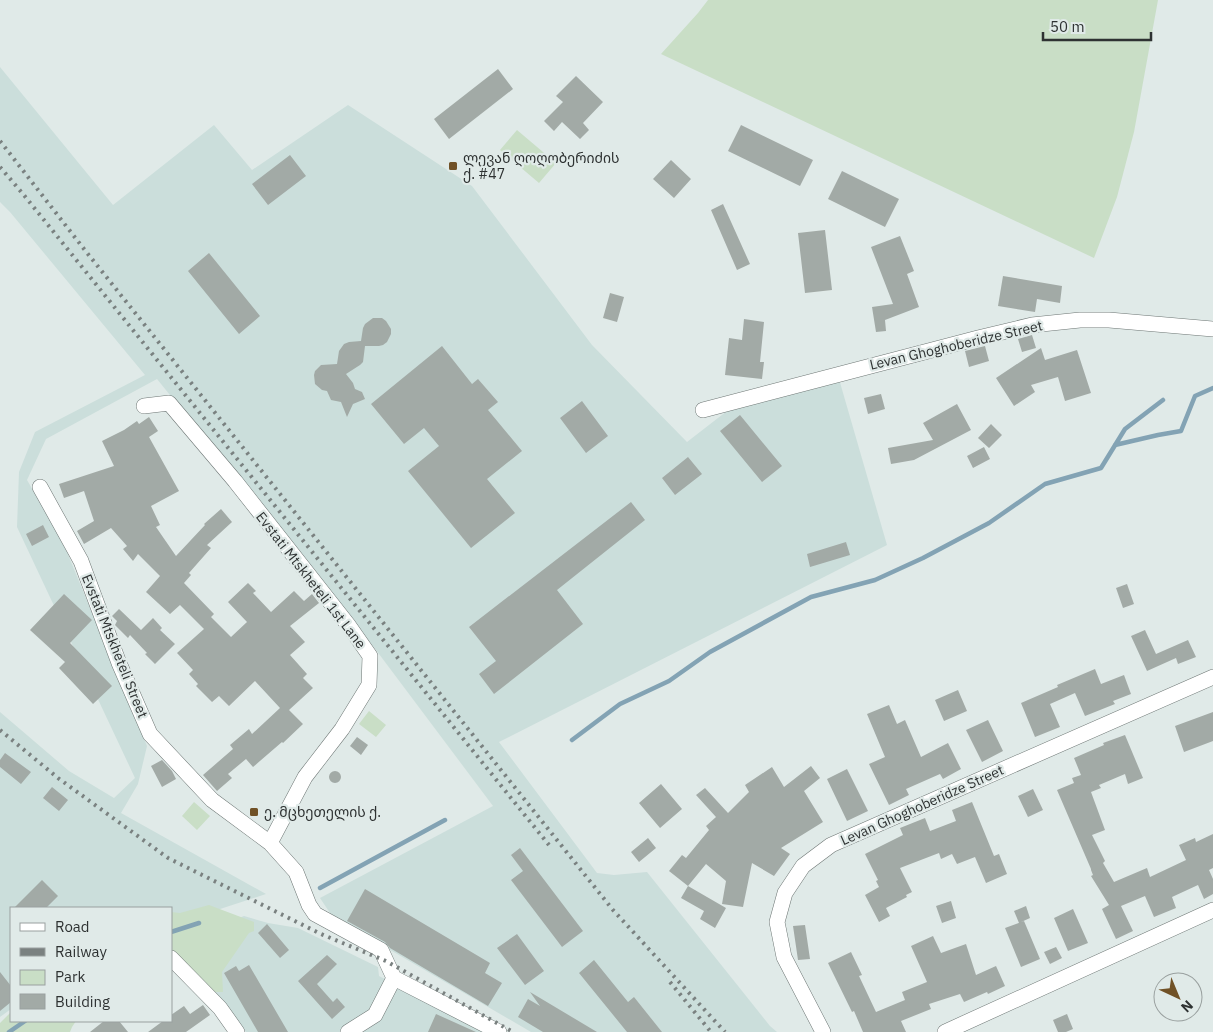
<svg xmlns="http://www.w3.org/2000/svg" width="1213" height="1032" font-family="'IBM Plex Sans','Noto Sans Georgian',sans-serif">
<style>
.built{fill:#cbdedb}
.green{fill:#c9dec6}
.lines{fill:none;stroke-linecap:round;stroke-linejoin:round}
.stream{stroke:#83a3b4;stroke-width:4.5}
.building{fill:#a2aaa6}
.minor-casing{stroke:#6d7674;stroke-width:16}
.minor{stroke:#fff;stroke-width:15}
.rail{stroke:#7a8180;stroke-width:4;stroke-dasharray:2.5 5;stroke-linecap:butt}
.poi-dot{fill:#705126;stroke:#e0eae8;stroke-width:2}
.labels{text-anchor:middle;dominant-baseline:central;stroke-width:4.5;stroke-linejoin:round;paint-order:stroke}
.poi-label{font-size:14px;fill:#2e3232;stroke:#e0eae8;text-anchor:start}
.street-label{font-size:14px;fill:#2e3232;stroke:#e0eae8}
</style>
<rect width="100%" height="100%" fill="#e0eae8"/>
<path class="built" d="M0,67L113,205L214,125L252,170L348,105L472,186L592,345L687,442L727,411L839,379L887,545L499,742L597,873L614,875L647,872L770,1026L777,1032H531L332,916L320,898L493,806L376,650L157,379L46,439L27,480L62,540L147,746L138,784L121,813L266,894L214,911L171,920V908H11V1009L0,1017V712L69,771L114,798L135,778L17,527L19,472L35,432L145,375L10,212L0,202Z
M244,916L268,923L298,928L378,967L379,976L486,1032H246L171,946Z"/>
<path class="green" d="M708,0H1158L1134,132L1117,197L1094,258L661,54L698,13Z
M517,130L556,163L539,183L500,150Z
M369,711L386,725L376,737L359,724Z
M194,802L210,816L197,830L182,816Z
M209,905L254,922V931L249,933L222,972L223,992H214L171,952V912L180,913Z
M11,1012V1021H76L72,1027L70,1032H0V1023Z"/>
<g class="lines">
<path class="stream" d="M1115,445L1158,435L1181,431L1195,396L1213,388
M572,740L620,704L669,681L710,652L811,597L875,580L923,558L989,523L1045,484L1101,468L1125,429L1163,400
M320,888L445,820
M171,932L199,923
M9,1032L25,1021"/>
</g>
<path class="building" d="M498,69L513,89L449,139L434,119Z
M576,76L603,102L583,123L589,130L580,139L562,122L554,131L544,121L563,102L556,96Z
M741,125L813,160L800,186L728,151Z
M290,155L306,176L268,205L252,184Z
M671,160L691,179L674,198L653,179Z
M842,171L899,199L885,227L828,199Z
M723,204L750,264L737,270L711,210Z
M825,230L832,290L805,293L798,233Z
M900,236L914,271L907,274L919,307L885,320L886,331L876,332L872,307L893,304L871,247Z
M209,253L260,316L239,334L188,271Z
M1003,276L1062,286L1060,303L1037,299L1035,312L998,306Z
M610,293L624,297L617,322L603,318Z
M373,318H382L386,321L391,329V334L387,342L383,345L379,346H365L363,362L360,365L346,374L353,383L355,389L362,392L365,399L353,404L347,417L341,402L331,400L327,391L322,390L315,384L314,375L315,371L321,365L337,364L339,351L344,344L349,342L361,341L363,328L365,324Z
M744,319L764,322L760,362H764L762,379L725,375L729,338L742,340Z
M1032,335L1036,348L1022,352L1018,339Z
M442,346L472,384L478,379L498,402L488,410L522,451L487,479L515,513L471,548L408,471L439,446L424,428L404,444L371,404Z
M985,346L989,361L969,367L965,351Z
M1041,348L1045,360L1077,350L1091,393L1065,401L1058,377L1031,385L1035,392L1014,406L996,378Z
M881,394L885,409L868,414L864,398Z
M582,401L608,436L586,453L560,418Z
M957,404L971,430L914,460L891,464L888,448L933,440L923,423Z
M740,415L782,466L762,482L720,431Z
M149,417L158,431L149,437L179,491L151,506L160,525L156,527L176,556L205,525L204,524L221,509L232,522L207,545L211,548L189,573L191,575L184,583L214,614L211,617L231,637L247,622L228,602L248,583L256,591L253,593L271,612L294,591L304,601L312,594L319,603L290,626L305,642L290,655L307,674L303,678L313,688L289,710L303,724L283,743L282,742L253,767L246,759L228,774L232,778L217,791L203,775L233,749L230,745L249,729L252,734L280,708L255,681L229,706L219,696L212,702L196,686L198,684L189,674L193,670L177,653L204,629L180,605L170,614L146,592L160,576L138,554L133,561L123,549L127,546L111,528L84,544L77,531L94,521L84,491L64,498L59,484L114,466L102,441L124,430L137,421L139,424Z
M991,424L1002,435L989,448L978,438Z
M984,447L990,459L973,468L967,456Z
M688,457L702,474L675,495L662,478Z
M631,502L645,520L557,590L583,624L494,694L479,674L496,661L469,627Z
M43,525L49,537L32,546L26,534Z
M846,542L850,555L810,567L807,554Z
M1127,584L1134,604L1123,608L1116,588Z
M64,594L92,620L70,643L112,686L93,704L59,668L65,662L30,630Z
M119,609L141,630L153,618L162,628L160,630L175,644L155,664L145,654L147,653L130,635L128,638L115,625L117,621L112,616Z
M1145,630L1156,654L1188,640L1196,657L1178,664L1176,658L1147,671L1131,636Z
M1095,669L1101,684L1124,675L1131,694L1113,701L1115,704L1085,716L1075,693L1050,704L1060,727L1035,737L1021,703L1058,687L1057,685Z
M958,690L967,711L944,721L935,700Z
M889,705L897,724L905,720L921,757L948,743L961,769L943,779L940,774L906,789L909,795L889,805L869,764L885,757L867,714Z
M1213,712V741L1184,752L1175,726Z
M988,720L1003,751L982,762L966,730Z
M1125,735L1143,778L1128,784L1125,774L1099,785L1101,788L1091,792L1105,830L1092,835L1105,861L1103,863L1114,882L1147,868L1150,877L1186,860L1179,845L1195,838L1196,842L1213,834V868L1209,870L1213,879V894L1204,899L1198,885L1172,897L1176,908L1154,917L1145,896L1121,906L1133,931L1116,939L1102,909L1109,905L1091,876L1093,875L1091,870V869L1057,790L1074,783L1072,778L1081,775L1074,758L1104,745L1103,743Z
M357,737L368,745L361,755L350,746Z
M5,753L31,772L21,784L0,767V760Z
M162,760L172,771L176,779L162,787L151,766Z
M811,766L820,778L804,791L823,822L781,848L790,854L774,876L752,863L743,907L722,904L726,881L706,864L688,886L669,871L682,855L686,858L709,830L706,826L716,817L696,795L705,788L728,813L749,792L745,785L772,767L784,787Z
M847,769L868,811L847,821L827,779Z
M329 777a6 6 0 1 1 12 0a6 6 0 1 1-12 0Z
M661,784L682,809L660,828L639,803Z
M52,787L68,800L59,811L43,798Z
M1033,789L1043,810L1028,817L1018,796Z
M972,802L994,856L999,854L1007,874L986,883L975,857L957,864L952,854L941,859L939,853L900,868L912,892L906,895L907,897L886,908L890,916L879,922L865,895L879,887L876,881L878,880L865,854L903,835L900,828L925,818L930,831L956,821L952,810Z
M648,838L656,848L639,862L631,852Z
M520,848L583,931L562,947L511,880L523,871L511,855Z
M42,880L58,896L46,908H14Z
M688,886L726,908L715,928L700,919L704,911L681,898Z
M365,889L490,963L485,973L502,983L488,1006L390,948L385,942L347,921Z
M951,901L956,918L942,923L936,906Z
M1026,906L1030,918L1019,923L1014,911Z
M1073,909L1088,943L1068,951L1054,918Z
M1024,921L1040,959L1021,967L1005,928Z
M267,924L289,950L280,958L258,933Z
M805,925L810,959L798,960L793,926Z
M517,934L544,971L525,985L497,948Z
M933,936L941,953L966,944L976,975L996,966L1005,986L988,994L987,992L964,1002L960,994L929,1004L931,1009L901,1021L906,1032H863L854,1011L852,1012L828,963L851,952L862,975L859,976L876,1012L905,1000L902,992L927,982L911,946Z
M1056,947L1062,958L1050,964L1044,952Z
M327,955L337,964L317,984L333,1002L337,998L345,1007L332,1019L298,981Z
M594,960L628,1002L634,997L662,1032H627L579,973Z
M249,965L288,1032H258L224,973L236,966L239,971Z
M0,972L11,986V1002L0,1011Z
M530,992L597,1032H543L518,1017L528,999L540,1006Z
M203,1005L210,1015L186,1032H148L163,1021H171V1015L184,1006L190,1014Z
M436,1014L476,1032H428Z
M1067,1014L1073,1029L1066,1032H1058L1053,1020Z
M104,1021H119L128,1032H90Z"/>
<g class="lines">
<g class="minor-casing">
<path id="minor" d="M144,406L169,403L235,481L349,626L370,656L369,685L342,729L305,777L270,843
M703,410L978,338L1032,325L1080,320H1109L1213,329
M40,487L81,561L119,663L150,734L212,800L270,843L296,872L309,905L315,914L381,950L394,978L499,1032
M171,958L220,1008L237,1032
M348,1032L375,1015L394,978
M823,1032L784,957L777,922L785,893L803,866L831,845L1213,677
M945,1032L1213,910"/>
</g>
<use href="#minor" class="minor"/>
<path class="rail" d="M0,141L84,249L613,910L725,1032
M0,167L23,194L549,845
M0,730L58,778L168,858L321,934L386,961L513,1032
M670,982L711,1032"/>
</g>
<g class="poi-dot">
<rect x="448" y="161" width="10" height="10" rx="2.5"/>
<rect x="249" y="807" width="10" height="10" rx="2.5"/>
</g>
<g class="labels">
<g class="poi-label">
<text x="463" y="158">ლევან ღოღობერიძის<tspan x="463" dy="16">ქ. #47</tspan></text>
<text x="264" y="812">ე. მცხეთელის ქ.</text>
</g>
<g class="street-label">
<text transform="translate(956 345) rotate(-13)">Levan Ghoghoberidze Street</text>
<text transform="translate(311 580) rotate(52)">Evstati Mtskheteli 1st Lane</text>
<text transform="translate(115 646) rotate(68)">Evstati Mtskheteli Street</text>
<text transform="translate(922 805) rotate(-24)">Levan Ghoghoberidze Street</text>
</g>
</g>
<rect x="10" y="907" width="162" height="115" fill="#e0eae8" stroke="#99a09f"/>
<rect x="20" y="923" width="25" height="8" fill="#ffffff" stroke="#99a09f"/>
<text x="55" y="932" font-size="15" fill="#2e3232">Road</text>
<rect x="20" y="948" width="25" height="8" fill="#7a8180" stroke="#99a09f"/>
<text x="55" y="957" font-size="15" fill="#2e3232">Railway</text>
<rect x="20" y="970" width="25" height="15" fill="#c9dec6" stroke="#99a09f"/>
<text x="55" y="982" font-size="15" fill="#2e3232">Park</text>
<rect x="20" y="994" width="25" height="15" fill="#a2aaa6" stroke="#99a09f"/>
<text x="55" y="1007" font-size="15" fill="#2e3232">Building</text>
<g transform="translate(1178 997) rotate(136)"><circle r="24" fill="#e0eae8" stroke="#99a09f"/>
<path d="M0-4L9 19L0 12L-9 19Z" fill="#705126"/>
<text y="-8" font-size="14" font-weight="bold" text-anchor="middle" fill="#2e3232">N</text>
</g>
<path d="M1043 32v8h108v-8" fill="none" stroke="#2e3232" stroke-width="2.5"/>
<text x="1050" y="32" font-size="15" fill="#2e3232" stroke="#e0eae8" stroke-width="4" paint-order="stroke">50 m</text>
</svg>
